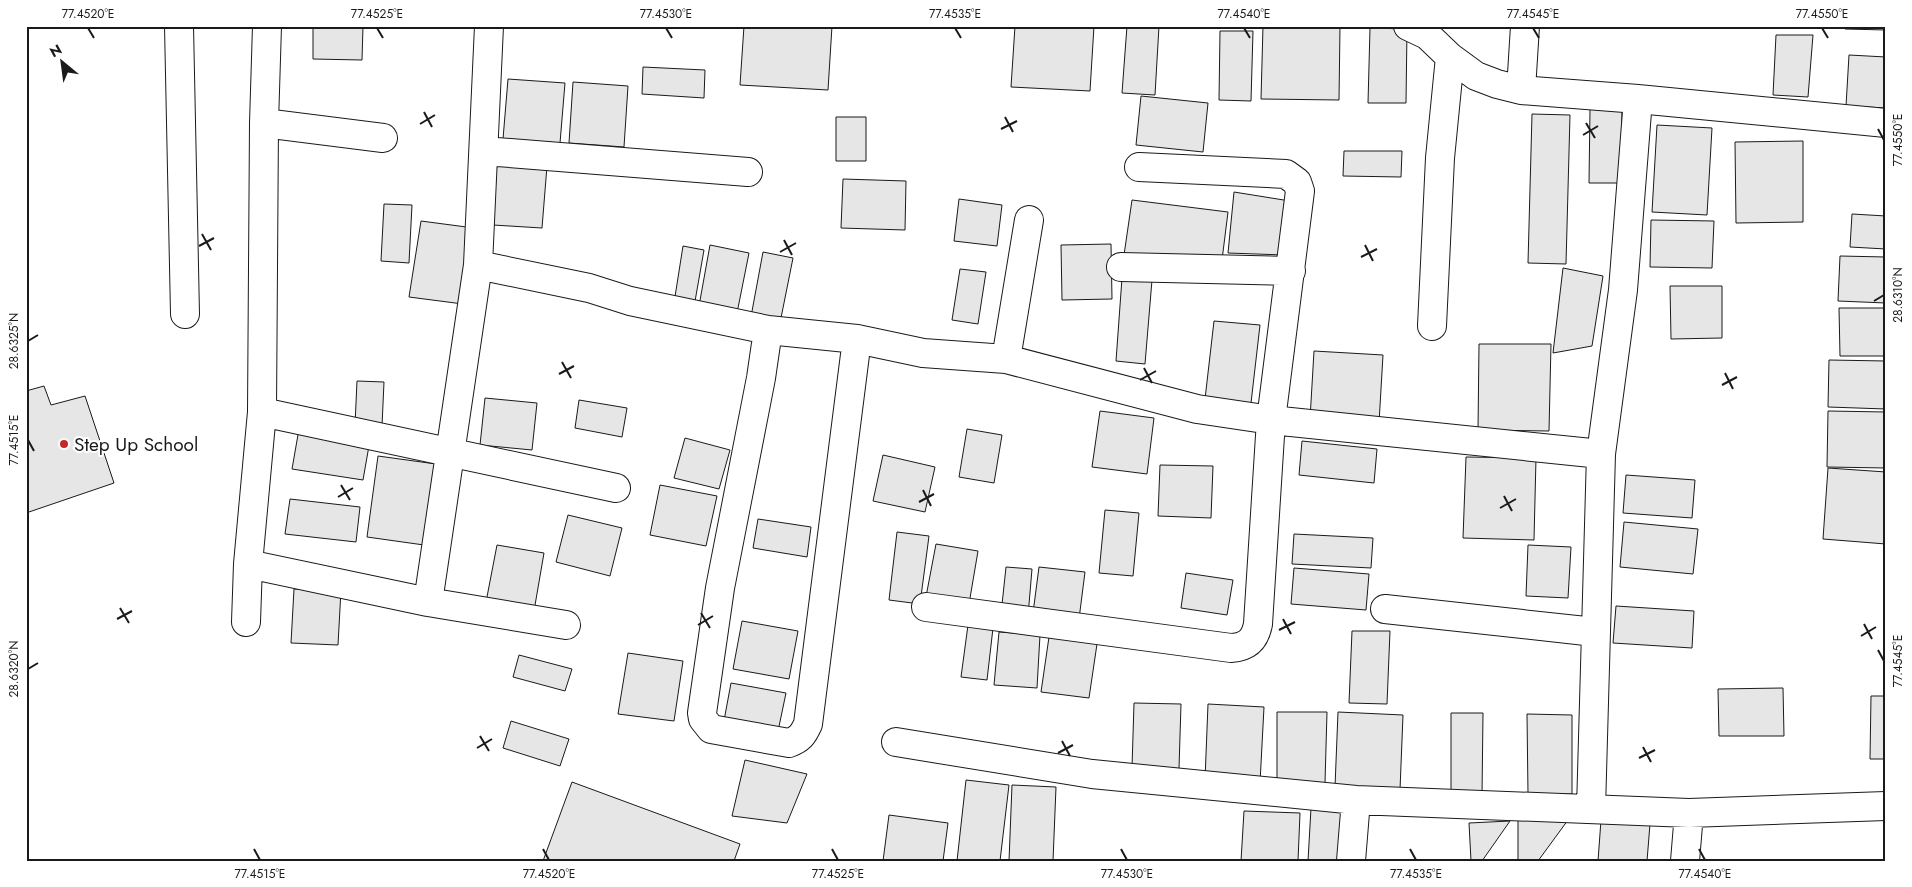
<svg xmlns="http://www.w3.org/2000/svg" width="1912" height="887" font-family="Jost,sans-serif">
<style>
.building{fill:#e6e6e6;stroke:#1a1a1a}
.lines{fill:none;stroke-linecap:round;stroke-linejoin:round}
.minor-casing{stroke:#1a1a1a;stroke-width:30}
.minor{stroke:#fff;stroke-width:28}
.ticks{fill:none;stroke:#1a1a1a;stroke-width:2}
.poi-dot{fill:#c62828;stroke:#fff;stroke-width:2}
.labels{text-anchor:middle;dominant-baseline:central;stroke-width:4;stroke-linejoin:round;paint-order:stroke}
.poi-label{font-size:19px;fill:#1a1a1a;stroke:#fff;text-anchor:start}
.neatline{fill:none;stroke:#1a1a1a;stroke-width:2}
.ticks-label{font-size:12px;text-anchor:middle;fill:#1a1a1a}
</style>
<rect width="100%" height="100%" fill="#fff"/>
<path class="building" d="M313,26H363L362,60L313,59Z
M744,26H832L828,90L740,85Z
M1015,26H1094L1090,91L1011,87Z
M1127,26H1159L1155,95L1122,93Z
M1263,26H1340L1339,100L1261,99Z
M1708,26H1800V28Z
M1845,26H1886V30L1845,29Z
M1370,28L1407,29L1406,103H1368Z
M1220,31H1253L1251,101L1219,100Z
M1776,35H1813L1808,97L1773,95Z
M1849,55L1886,57V108L1846,106Z
M643,67L705,70L704,98L642,94Z
M508,79L565,83L560,143L503,139Z
M573,82L628,86L624,147L569,143Z
M1141,96L1208,103L1203,152L1136,145Z
M1590,109H1622L1621,183H1589Z
M1532,114L1570,115L1566,264L1528,263Z
M836,117H866V161H836Z
M1657,125L1712,128L1707,215L1652,212Z
M1803,141V222L1736,223L1735,142Z
M1344,151H1402L1401,177L1343,176Z
M497,162L547,166L542,228L493,225Z
M843,179L906,181L905,230L841,228Z
M1234,192L1290,201L1284,255L1228,253Z
M959,199L1002,205L997,246L954,241Z
M1132,200L1228,212L1221,268L1124,255Z
M384,204L412,205L409,263L381,261Z
M1852,214L1886,216V249L1850,247Z
M1651,220L1714,221L1712,268L1650,267Z
M421,221L474,228L463,304L409,297Z
M1111,244L1112,299L1062,300L1061,245Z
M710,245L749,253L737,313L699,306Z
M683,246L704,250L694,307L674,303Z
M763,252L793,258L779,328L750,322Z
M1840,256L1886,257V303L1838,301Z
M1563,268L1603,276L1592,346L1553,353Z
M960,269L986,272L978,324L952,320Z
M1122,278L1152,280L1145,364L1116,361Z
M1670,286H1722V338L1671,339Z
M1839,308H1886V356H1840Z
M1214,321L1260,325L1251,403L1205,399Z
M1479,344H1551L1549,431L1478,430Z
M1314,351L1383,355L1379,423L1310,419Z
M1829,360L1886,361V409L1828,407Z
M357,381L384,382L382,426L355,425Z
M44,386L51,405L85,396L114,483L26,513V391Z
M485,398L537,403L532,450L480,445Z
M579,400L627,408L622,437L575,428Z
M1100,411L1154,418L1147,474L1092,467Z
M1828,411L1886,412V468L1827,467Z
M299,429L370,440L363,480L292,469Z
M967,429L1002,435L994,483L959,477Z
M685,438L730,450L719,489L674,478Z
M1302,441L1377,449L1374,483L1299,475Z
M883,455L935,467L925,512L873,501Z
M378,456L436,464L424,545L367,537Z
M1466,457L1536,458L1534,540L1463,538Z
M1160,465L1213,466L1211,518L1158,516Z
M1828,468L1886,472V544L1823,539Z
M1626,475L1695,480L1692,518L1623,513Z
M660,485L717,496L706,546L650,535Z
M290,499L360,507L356,542L285,534Z
M1105,510L1139,513L1133,576L1099,573Z
M568,515L622,528L610,576L556,562Z
M758,519L811,527L807,557L753,548Z
M1624,522L1698,529L1693,574L1620,567Z
M897,532L929,536L920,604L889,600Z
M1294,534L1373,538L1371,568L1292,564Z
M936,544L978,551L968,610L925,602Z
M497,545L544,553L534,611L486,602Z
M1528,545L1571,547L1568,598L1526,596Z
M1006,567L1032,569L1028,616L1001,614Z
M1039,567L1085,572L1079,619L1033,613Z
M1294,568L1369,574L1366,610L1291,604Z
M1186,573L1233,580L1227,615L1181,608Z
M294,589L341,590L338,645L291,643Z
M1616,606L1694,611L1692,648L1613,643Z
M742,621L798,631L789,679L733,669Z
M968,625L993,628L987,680L961,677Z
M1352,631H1390L1387,704L1349,703Z
M999,632L1040,635L1037,688L994,685Z
M1049,637L1097,644L1089,698L1041,692Z
M628,653L683,661L674,721L618,714Z
M519,655L572,669L565,691L513,677Z
M731,683L786,693L777,736L723,726Z
M1783,688L1784,736H1719L1718,689Z
M1871,696H1886V759H1870Z
M1134,703L1181,704L1179,769L1132,768Z
M1208,704L1264,707L1260,783L1205,780Z
M1277,712H1327L1325,783H1277Z
M1338,712L1403,715L1400,790L1335,787Z
M1451,713H1483L1482,797L1451,796Z
M1527,714L1572,715V794L1528,795Z
M511,721L569,739L560,766L503,748Z
M745,760L807,774L787,823L732,816Z
M966,780L1009,785L1000,861H957Z
M572,782L740,844L734,861H543Z
M1012,785L1056,787L1053,861H1009Z
M1311,808L1352,810L1349,861H1308Z
M1244,811L1300,813L1298,861H1241Z
M889,815L948,823L943,861H883Z
M1518,820H1568L1538,861H1518Z
M1601,820L1650,824L1647,861H1598Z
M1510,821L1482,861H1471L1469,823Z"/>
<g class="lines">
<g class="minor-casing">
<path id="minor" d="M179,26L185,314
M1408,26L1427,35L1450,57L1476,76L1497,84L1521,90L1638,99L1886,123
M1521,90L1525,26
M264,123L383,138
M484,151L748,172
M478,265L589,288L630,301L768,330L857,339L923,353L1006,359L1197,409L1271,420L1601,454
M1121,267L1291,271
M1432,326L1440,158L1450,57
M768,330L761,378L720,588L702,713L703,719L711,729L789,743C800,739 803,735 808,724L857,339
M1006,359L1029,220
M262,412L616,488
M248,564L428,602L566,625
M428,602L478,265L489,26
M926,607L1231,648C1247,647 1255,640 1258,624L1271,420L1300,191L1297,182L1286,174L1139,167
M1385,609L1595,632
M246,622L248,564L262,412L264,123L267,26
M896,742L1092,774L1356,800L1689,813L1886,806
M1591,809L1601,454L1623,290L1638,99
M1351,861L1356,800
M1685,861L1689,813"/>
</g>
<use href="#minor" class="minor"/>
</g>
<path class="ticks" d="M88,28L94,38M377,28L383,38M666,28L672,38M955,28L961,38M1244,28L1250,38M1533,28L1539,38M1822,28L1828,38M424,112L432,127M1005,117L1013,132M1586,123L1595,138M420,124L435,115M1001,129L1017,121M1878,129L1884,140M1583,135L1598,126M202,234L211,250M784,240L792,255M1365,245L1373,261M199,246L214,238M780,252L796,243M1361,257L1377,249M1874,301L1884,295M28,341L38,335M562,362L571,378M1144,368L1152,383M1725,373L1733,389M559,374L574,366M1140,380L1156,371M1722,385L1737,377M28,440L34,451M341,485L350,500M923,490L931,506M1504,496L1512,511M338,497L353,488M919,502L934,494M1500,508L1516,499M120,608L129,623M701,613L710,628M117,619L132,611M1283,619L1291,634M1864,624L1872,639M698,625L713,616M1279,630L1295,622M1861,636L1876,627M1878,650L1884,661M28,669L38,663M480,736L489,751M1062,741L1070,756M1643,747L1651,762M477,748L492,739M1058,753L1073,745M1639,758L1655,750M254,849L260,860M543,849L549,860M832,849L838,860M1121,849L1127,860M1410,849L1416,860M1699,849L1705,860"/>
<circle class="poi-dot" cx="64" cy="444" r="5"/>
<g class="labels">
<g class="poi-label">
<text x="74" y="444">Step Up School</text>
</g>
</g>
<rect width="1912" height="887" fill="none" stroke="#ffffff" stroke-width="55"/>
<g transform="translate(62 62) rotate(331)" stroke="#ffffff" stroke-width="4" paint-order="stroke">
<path d="M0-4L9 19L0 12L-9 19Z" fill="#1a1a1a"/>
<text y="-8" font-size="14" font-weight="bold" text-anchor="middle" fill="#1a1a1a">N</text>
</g>
<rect x="28" y="28" width="1856" height="832" class="neatline"/>
<g class="ticks-label">
<text x="88" y="18">77.4520°E</text>
<text x="377" y="18">77.4525°E</text>
<text x="666" y="18">77.4530°E</text>
<text x="955" y="18">77.4535°E</text>
<text x="1244" y="18">77.4540°E</text>
<text x="1533" y="18">77.4545°E</text>
<text x="1822" y="18">77.4550°E</text>
<text transform="translate(1898 140) rotate(-90)" y="4">77.4550°E</text>
<text transform="translate(1898 295) rotate(-90)" y="4">28.6310°N</text>
<text transform="translate(14 341) rotate(-90)" y="4">28.6325°N</text>
<text transform="translate(14 440) rotate(-90)" y="4">77.4515°E</text>
<text transform="translate(1898 661) rotate(-90)" y="4">77.4545°E</text>
<text transform="translate(14 669) rotate(-90)" y="4">28.6320°N</text>
<text x="260" y="878">77.4515°E</text>
<text x="549" y="878">77.4520°E</text>
<text x="838" y="878">77.4525°E</text>
<text x="1127" y="878">77.4530°E</text>
<text x="1416" y="878">77.4535°E</text>
<text x="1705" y="878">77.4540°E</text>
</g>
</svg>
